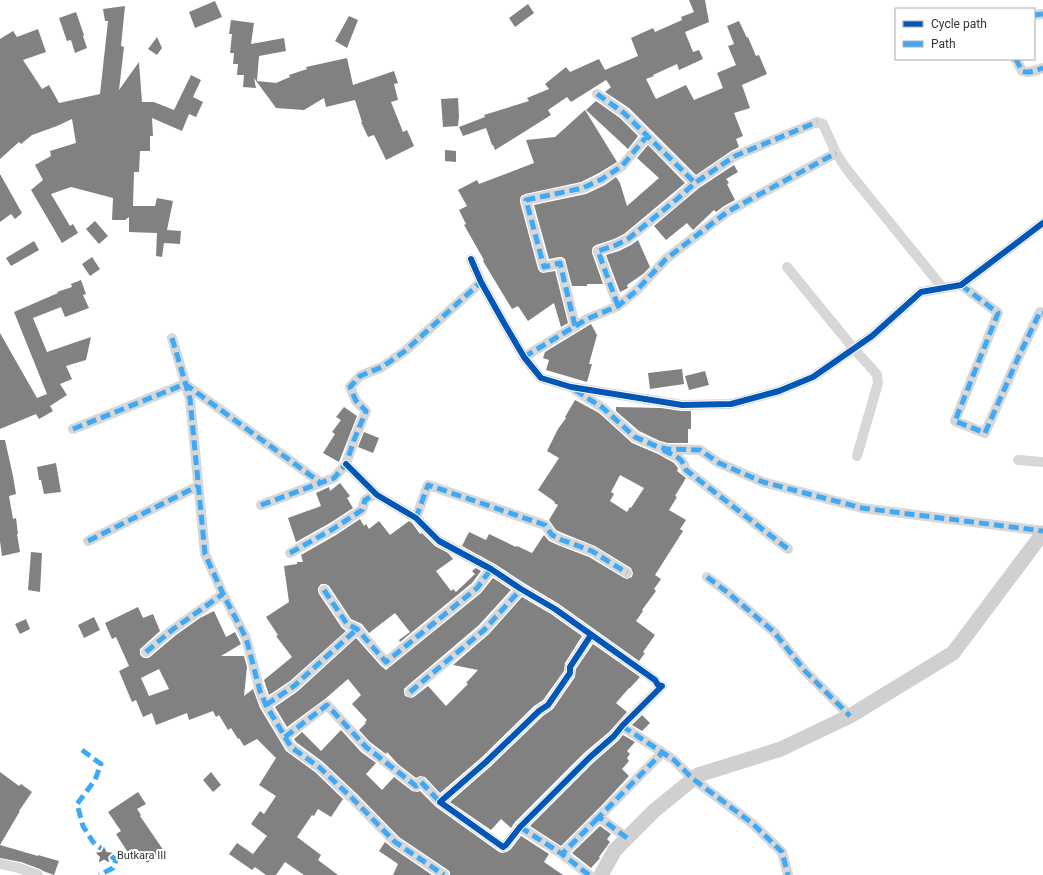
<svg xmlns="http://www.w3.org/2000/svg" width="1043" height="875" font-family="Roboto,sans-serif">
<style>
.building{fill:#818181;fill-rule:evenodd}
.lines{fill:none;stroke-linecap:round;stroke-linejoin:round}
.street{stroke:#d7d7d7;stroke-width:10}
.secondary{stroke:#d0d0d0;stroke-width:15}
.quiet{stroke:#3fa9f5;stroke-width:5;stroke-dasharray:10 5;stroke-linecap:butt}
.cycleway-casing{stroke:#fff;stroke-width:8}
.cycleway{stroke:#0057b8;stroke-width:6}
.labels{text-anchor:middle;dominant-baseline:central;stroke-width:4;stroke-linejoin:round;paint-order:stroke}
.poi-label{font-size:11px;fill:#333;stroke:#fff;text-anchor:start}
</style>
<rect width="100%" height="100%" fill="#fff"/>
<path class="building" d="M689,0H705L709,22L685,32L693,52L699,50L703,59L679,70L677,64L653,75L654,76L646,79L656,99L686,85L694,100L723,88L717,73L736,65L728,46L734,44L727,26L739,21L747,38L748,37L756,56L759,55L767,74L742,85L750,108L734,113L743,136L736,139L739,147L731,151L696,175L629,108L605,92L611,87L606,80L571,102L567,97L548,110L551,115L495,150L493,145H492L486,128L463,136L459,127L485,117L484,115L529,101L527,98L549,89L545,84L566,67L570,72L599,59L605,70L638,56L631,38L653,28L655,32L682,20L681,17L694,12Z
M215,1L222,17L195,28L189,12Z
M528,4L534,13L515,27L509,18Z
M125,6L121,46L124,47L119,90L139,62L142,102H154L174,110L191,75L201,80L193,97L203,102L196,117L189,114L182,131L152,118L153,136H150V151H140L139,172H134L133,206H155L157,198L173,201L167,230L181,231L180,244L164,243L162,257L156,256L157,233L129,232V217L125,220H112L113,198L71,187L51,194L70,226L73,224L78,233L62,243L31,190L43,180L35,165L51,156L50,151L76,143L72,119L57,126L32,135L21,144L19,142L0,159V39L13,31L17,37L38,29L46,52L23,60L42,89L49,85L59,103L100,94L108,21H105L103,9Z
M76,12L84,35L83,36L87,48L75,53L71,40L67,41L59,18Z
M349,16L358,20L347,48L335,41Z
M231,20L254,23L251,44L284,38L286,51L259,56L257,81L276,83L290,77L289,75L307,69L306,67L347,58L353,85L394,71L398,83L394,84L398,100L391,102L403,132L407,130L414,146L386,160L374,135L368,137L361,122H362L355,100L326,107L324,98L304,110L276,108L254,78L256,88L243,87L244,75H237L238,64H233L234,53H230L232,34H229Z
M157,37L162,48L157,55L148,49Z
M458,98L459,116L458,126L443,127L441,99Z
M596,101L620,118L638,136L628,149L586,110Z
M585,110L617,162L599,173L581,182L525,194L521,196L520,199V202L538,269L540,272L543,273L555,271L568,323L561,327L554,303L528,321L518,306L512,309L483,261L484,260L464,225L466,224L459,210L467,206L458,190L477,180L479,184L534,163L526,140L555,137Z
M648,145L685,183L624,234L614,239L596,245L593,247L592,250V253L603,284H587V286H572L565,259L562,257H559L549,259L534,205L586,194L605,185L616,177L620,183L627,206L659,178L637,158Z
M445,150L456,151V162L445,161Z
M734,165L738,172L726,179L729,183L727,184L735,200L724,206L716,212L714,210L693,230L687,223L666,240L654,226L699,188Z
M0,174L22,213L15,219L11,214L0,222Z
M95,221L108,236L99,244L86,229Z
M638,240L650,267L643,274L627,285L628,288L620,292L606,255L619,251L631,245Z
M34,241L39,250L11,266L6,258Z
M92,257L100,269L90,276L82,264Z
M81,280L86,294L83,295L89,308L65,317L61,307L33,318L47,352L91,337L86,360L66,366L72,379L60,384L67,395L50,406L53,411L39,419L36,414L0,429V333L37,398L47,394L14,312L58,293L57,292L72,287L71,284Z
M591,324L597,335L589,364H592L587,382L546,370L549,360L543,358L545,352Z
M682,369L684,384L650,389L648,373Z
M705,371L709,385L689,390L685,376Z
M575,400L599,413L632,443L658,454L674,463L678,468L677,471L686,478L675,496L677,497L669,510L686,520L680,529L683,531L655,575L661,579L654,589L656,591L642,610L643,611L636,621L655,635L643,652L645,653L639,661L559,604L524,583L495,564L462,546L469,532L486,540L489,534L516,547L517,546L532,553L544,535L549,541L560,546L589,557L624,578L627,579L632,577L633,573L631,568L595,546L565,534L556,530L549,520L558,505L554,503L555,502L538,490L559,458L547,451L558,429L566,418L565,417ZM620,475L644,488L631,508L630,507L627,512L610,501L614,494L611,492Z
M344,407L357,416L339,462L323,453L335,434L332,432L341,420L336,417Z
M616,407L661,408L681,411H691V429H688V443H668L660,441L639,431L616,411Z
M364,432L379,438L373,453L358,447Z
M0,440H5L13,476L16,494L9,496L13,519L16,518L18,534H17L20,552L2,556L0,541Z
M56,463L61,492L44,494L41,480H39L37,467Z
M340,483L350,496L347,498L353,508L330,523L296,542L288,518L321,506L316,493L329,487L330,491Z
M360,519L364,526L366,524L369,529L379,521L390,535L409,521L412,523L420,534L422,533L435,546L448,553L453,559L436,571L451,591L453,589L456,592L475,574L472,571L476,568L481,571L472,583L400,642L399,640L410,632L395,613L369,633L362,624L351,619L329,586L326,584H321L318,588V591L319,594L342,628L346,631L290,681L269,695L264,680L292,657L276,636L278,635L266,617L289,602L284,566L297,564V562H303L301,555L336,535Z
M31,552L42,553L40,592L28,590Z
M493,578L511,590L479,625L406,687L404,689V693L405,696L411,698L414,697L428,686L446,706L468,684L466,683L478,670L453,665L489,634L522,597L551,614L582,636L565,663L564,671L543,700L534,706L482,757L440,793L425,777L420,776L416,778L398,764L387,752L386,754L370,742L359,730L366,723L365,722L367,720L352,704L361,695L348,679L325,699L287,727L275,707L298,691L356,638L381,666L386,670L481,593Z
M138,607L143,618L153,614L160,631L140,649V654L141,656L144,658H148L150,657L176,635L200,618L214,611L226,637L235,632L241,644L221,656H244L247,667L244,696L253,689L260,708L286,751L315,772L343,799L331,817L318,809L314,816L312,815L297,837L321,855L318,860L338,875H304L285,862L276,875H266L255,867L252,870L229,854L237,843L253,854L267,836L251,824L260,811L264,814L276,796L259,785L276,758L257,739L244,746L239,738L238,739L231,728L228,730L219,715L216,717L213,711L189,720L187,713L156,725L152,713L143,717L136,700L132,702L119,671L129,666L116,637L112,639L105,623ZM159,669L169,689L149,696L141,678Z
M94,617L100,630L84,638L78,625Z
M26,619L30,629L20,634L15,624Z
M593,644L640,677L630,688H629L616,703L627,712L609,732L584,753L515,822L511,828L501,819L491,830L450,802L490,767L543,716L553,709L575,677L576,669Z
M642,715L650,723L642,731L632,725Z
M341,730L361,752L376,763L366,774L382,790L394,777L412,791L417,792L420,791L436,807L499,852L502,853L507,852L511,849L521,836L549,854L544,862L563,875H450V872L448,870L399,837L357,794L323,762L296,742L294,739L302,732L321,751Z
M623,735L635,742L627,751L630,754L627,758L629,761L622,769L629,776L602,805L561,846L530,826L593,763L618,741Z
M0,772L19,786L21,784L32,792L19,811H20L0,845L38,856V855L59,861L54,875L43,871L40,869L21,862L0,858Z
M211,772L221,785L213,792L203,780Z
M138,792L146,804L137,809L141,815L140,816L164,851L147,863L137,849L129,854L116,834L121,831L108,812Z
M600,826L611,834L607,839L610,842L599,857L600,858L591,868L572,853Z
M385,842L391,847L432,875H393L398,864L379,851Z"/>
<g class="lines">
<path class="street" d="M1034,15L1043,14
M1015,59L1017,61L1022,71C1029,74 1036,70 1043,68
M597,94L624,113L695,183
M471,259L481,282L504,323L524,357L541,378L571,387L682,405L731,404L779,391L813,377L872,336L921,292L961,285L1043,223
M787,267L854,349L874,371L877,375L878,383L857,456
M961,285L998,313L955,421L985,433L1018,358L1040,312L1043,313
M618,306L598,251L616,245L628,239L677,199L695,183L735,156L817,122L823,124L836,153L848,171L942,287
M575,326L560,263L544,267L526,200L583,188L602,179L622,166L647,136
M172,338L190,399L205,554L223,594L246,638L260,691L266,705L291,747L319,767L353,799L395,842L444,875
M524,357L587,319L618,306L636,291L666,259L727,212L836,153
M575,390L603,408L635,437L658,447L667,449L700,450L719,463L763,482L862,508L1043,531
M73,429L185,384L321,483
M663,450C675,456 682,457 686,470L788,549
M1018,460L1043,462
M346,464L377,495L416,518L439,541L491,569L521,589L555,609L655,680L658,685L662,686L622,726L614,736L589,758L520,827L506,845L503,847L440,802L486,762L539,711L548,705L570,673V667L591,635
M261,505L334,478L346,464L354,440L366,411L356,401L350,387L360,376L382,367L405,351L481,282
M416,518L428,485L545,525L552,535L562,540L592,551L627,573
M88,541L198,486
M290,553L333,529L362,510L365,500L375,494
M707,577L727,592L774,632L805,671L850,716
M324,590L347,624L357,629L386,662L477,588L491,569
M146,652L172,630L223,594
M410,692L484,630L521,589
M266,705L294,686L357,629
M622,726L674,760L693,779L753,824L782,852L788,875
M285,737L327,705L366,747L416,786L421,782L440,802
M520,827L562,854
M627,838L599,817L662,753
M0,864L19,868L38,875
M589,875L562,854L599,817"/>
<path class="secondary" d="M601,875L615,850L655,810L698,775L781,749L850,716L953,653L1043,533"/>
<path class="quiet" d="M1034,15L1043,14
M1015,59L1017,61L1022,71C1029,74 1036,70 1043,68
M597,94L624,113L695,183
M961,285L998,313L955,421L985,433L1018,358L1040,312L1043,313
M618,306L598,251L616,245L628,239L677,199L695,183L735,156L817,122
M575,326L560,263L544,267L526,200L583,188L602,179L622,166L647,136
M172,338L190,399L205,554L223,594L246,638L260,691L266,705L291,747L319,767L353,799L395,842L444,875
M524,357L587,319L618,306L636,291L666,259L727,212L836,153
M575,390L603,408L635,437L658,447L667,449L700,450L719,463L763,482L862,508L1043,531
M73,429L185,384L321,483
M663,450C675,456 682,457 686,470L788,549
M261,505L334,478L346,464L354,440L366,411L356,401L350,387L360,376L382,367L405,351L481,282
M416,518L428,485L545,525L552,535L562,540L592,551L627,573
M88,541L198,486
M290,553L333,529L362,510L365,500L375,494
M707,577L727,592L774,632L805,671L850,716
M324,590L347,624L357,629L386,662L477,588L491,569
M146,652L172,630L223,594
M410,692L484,630L521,589
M266,705L294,686L357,629
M622,726L674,760L693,779L753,824L782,852L788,875
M285,737L327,705L366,747L416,786L421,782L440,802
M82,750L101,764L95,780L77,804L83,826L93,842L116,860L113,868L99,875
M520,827L562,854
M627,838L599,817L662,753
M589,875L562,854L599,817"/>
<g class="cycleway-casing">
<path id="cycleway" d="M471,259L481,282L504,323L524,357L541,378L571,387L682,405L731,404L779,391L813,377L872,336L921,292L961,285L1043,223
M346,464L377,495L416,518L439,541L491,569L521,589L555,609L655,680L658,685L662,686L622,726L614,736L589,758L520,827L506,845L503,847L440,802L486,762L539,711L548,705L570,673V667L591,635"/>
</g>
<use href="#cycleway" class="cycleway"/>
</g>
<defs>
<g id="sight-bare" transform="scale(1.38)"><path d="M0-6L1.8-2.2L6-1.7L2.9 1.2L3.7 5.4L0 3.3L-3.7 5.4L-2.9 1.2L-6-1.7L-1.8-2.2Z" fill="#7a7a7a" stroke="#fff" stroke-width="2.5" paint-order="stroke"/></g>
</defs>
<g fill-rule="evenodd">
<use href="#sight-bare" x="104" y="855"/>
</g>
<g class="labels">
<g class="poi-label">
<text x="117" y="855">Butkara III</text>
</g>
</g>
<rect x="895" y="8" width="140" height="52" fill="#ffffff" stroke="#adadad"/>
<rect x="903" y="21" width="20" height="6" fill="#0057b8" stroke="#adadad"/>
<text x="931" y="28" font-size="12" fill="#333333">Cycle path</text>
<rect x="903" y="41" width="20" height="6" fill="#3fa9f5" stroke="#adadad"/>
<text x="931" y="48" font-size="12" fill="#333333">Path</text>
</svg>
